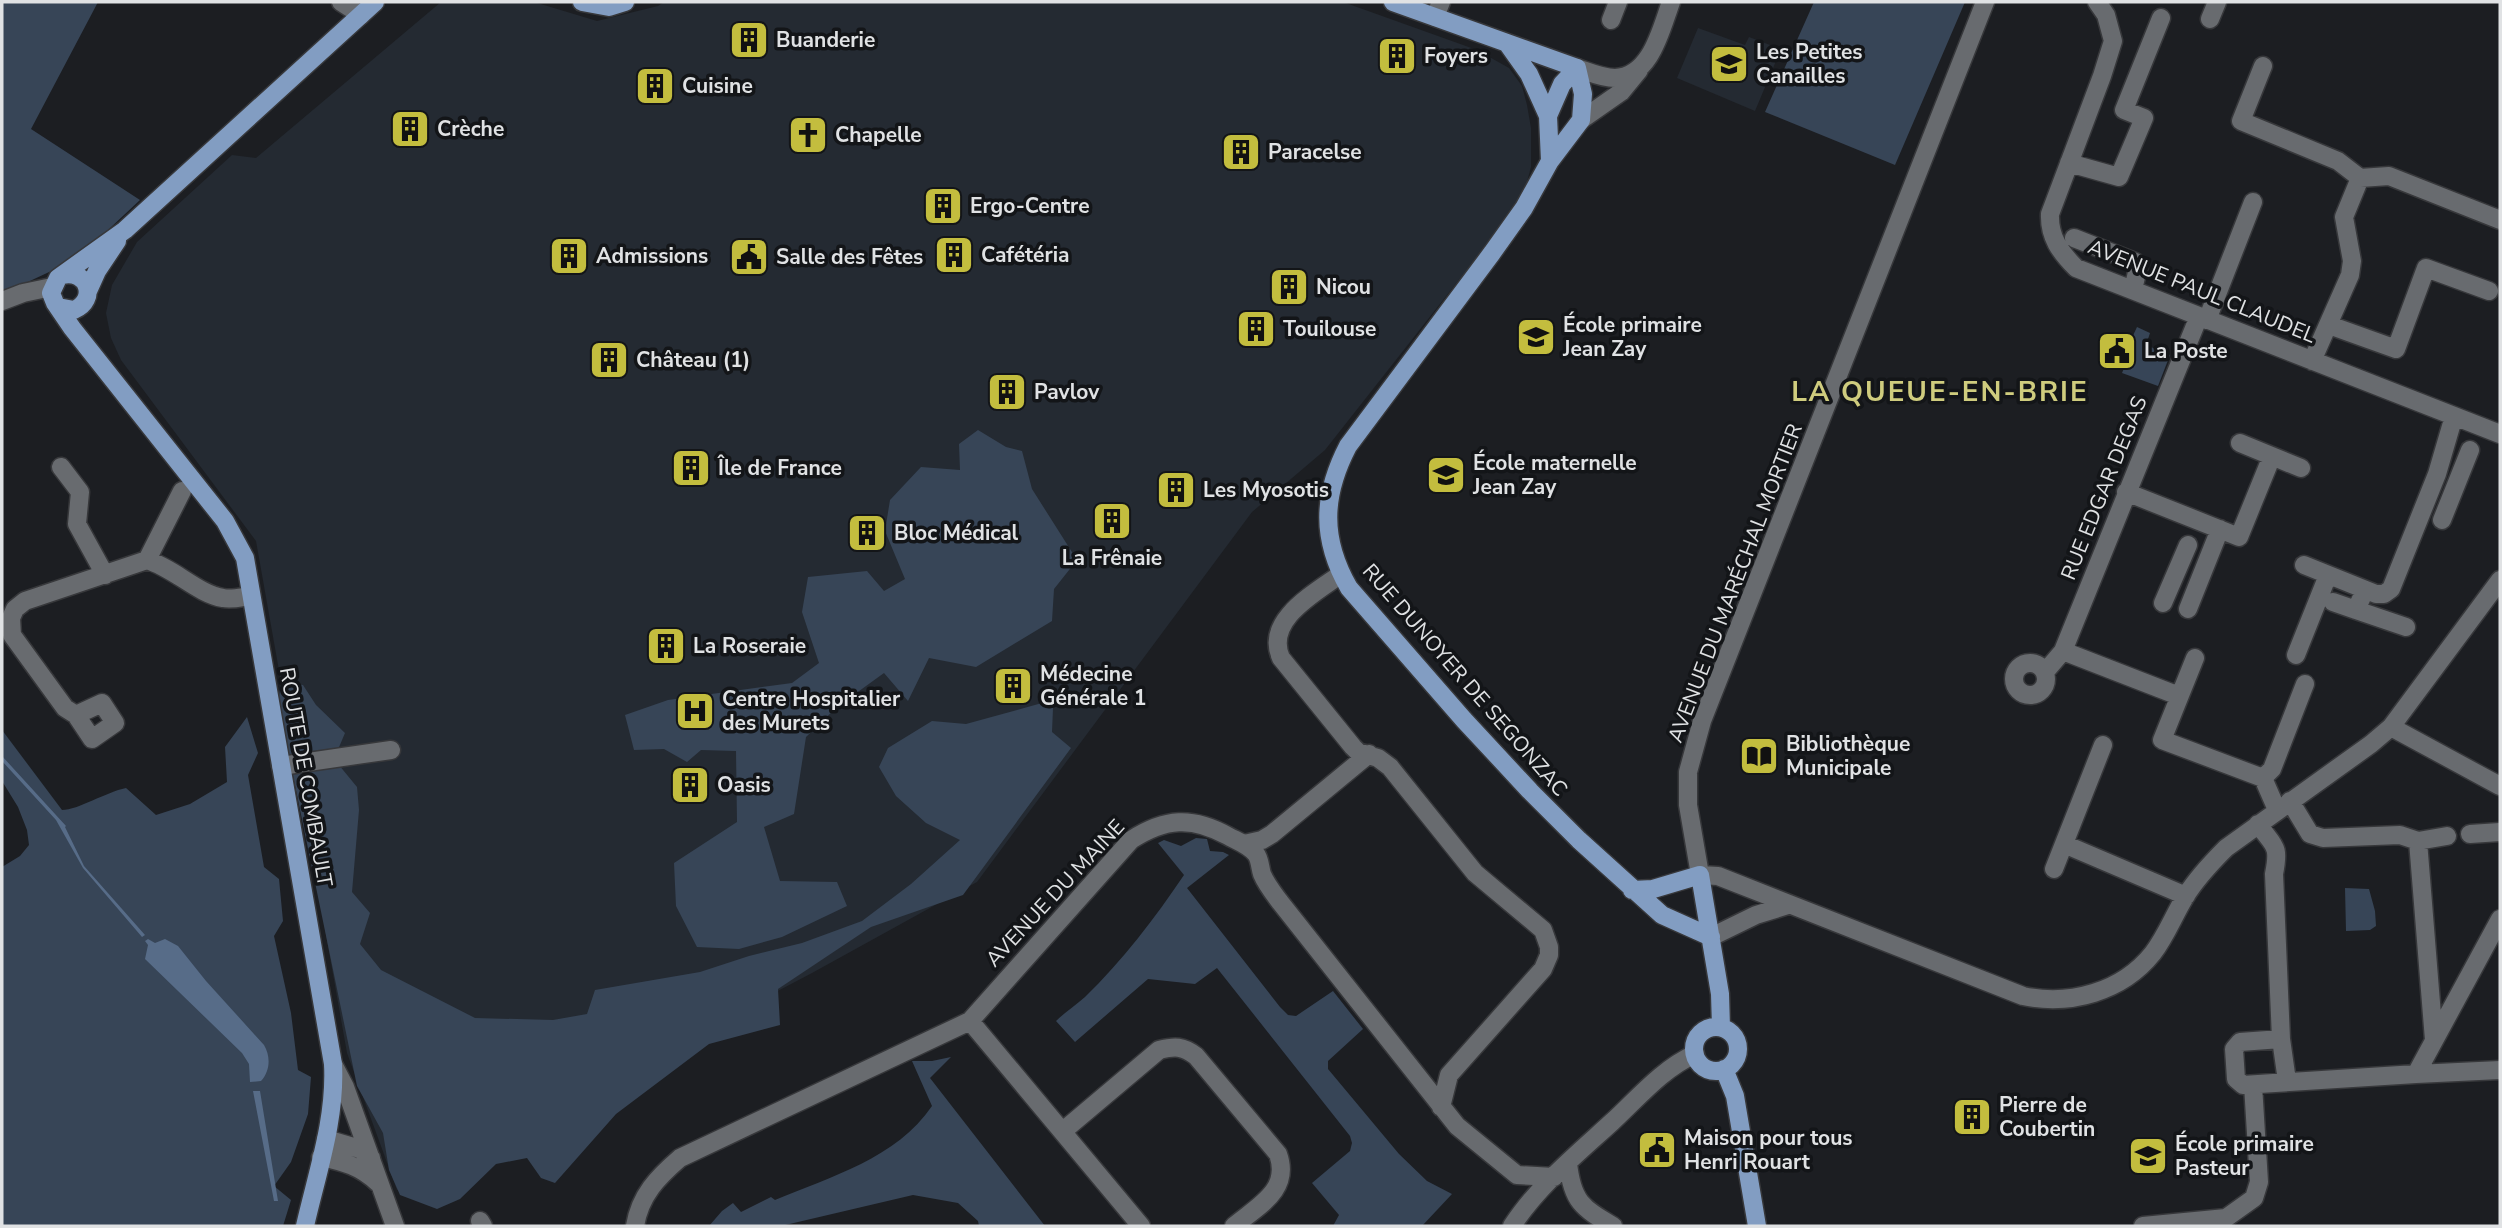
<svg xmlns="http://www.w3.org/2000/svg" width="2502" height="1228" font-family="'Nunito Sans',sans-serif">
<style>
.built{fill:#242a32}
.green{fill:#374557}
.water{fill:#576c88}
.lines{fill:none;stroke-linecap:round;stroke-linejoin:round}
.minor-casing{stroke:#37383b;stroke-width:21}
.major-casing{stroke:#37383b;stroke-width:21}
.minor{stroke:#686b6f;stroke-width:18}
.major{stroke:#829dc2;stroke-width:18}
.labels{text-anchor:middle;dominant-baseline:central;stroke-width:7;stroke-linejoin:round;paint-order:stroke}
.poi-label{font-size:21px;font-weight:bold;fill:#e0e2e4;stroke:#131518;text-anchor:start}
.street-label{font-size:21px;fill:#e0e2e4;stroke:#131518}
.district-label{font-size:28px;font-weight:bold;letter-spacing:2px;fill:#cfcc7e;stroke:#131518}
</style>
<rect width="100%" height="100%" fill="#1c1e22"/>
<path class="built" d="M441,2H534L597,21L658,6L664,2H1343L1477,50L1509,68L1522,86L1527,105L1531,128V167L1525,189L1510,215L1325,450L1252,512L977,882L812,973L397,1190L347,1053L256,541L121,360L111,338L106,313L112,285L137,242L232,155L256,158Z
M1698,28L1745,45L1749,37L1781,49L1755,111L1677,78Z"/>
<path class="green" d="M2,2H98L31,129L140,200L77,259L2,294Z
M1814,2H1965L1895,165L1765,112Z
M2137,327L2150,333L2146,345L2170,355L2158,386L2122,373L2134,344L2130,342Z
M978,430L1006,447L1022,451L1032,489L1077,560L1054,589L1052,621L976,667L929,658L908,701L884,673L837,707L806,737L794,814L764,827L780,881L837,882L847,906L782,937L739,949L697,947L676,906L674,863L737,822L736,751L701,750L687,762L664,749L634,750L625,715L668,700L792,683L819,663L802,612L808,577L867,571L884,591L905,579L885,531L890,500L921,467L960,470L959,444Z
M281,682L303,685L316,705L345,733L334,759L357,787L359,810L352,892L370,913L360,944L381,970L475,1018L553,1020L587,1014L595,990L700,972L749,956L802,943L862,921L911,884L960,840L926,823L896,796L879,767L888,748L932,721L966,724L1042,703L1053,708L1052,732L1071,748L963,895L871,927L778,989L780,1025L709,1044L616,1114L555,1183L541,1178L527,1158L496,1164L460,1199L437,1209L400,1195L389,1170L383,1133L357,1086L278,703Z
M247,717L258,753L248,775L264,867L279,879L283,921L274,936L291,1013L298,1070L311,1077L308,1114L291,1162L274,1186L291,1200L283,1226H2V867L20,856L29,845L27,830L18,807L2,781V730L62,810C78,810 106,792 126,788L156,815L190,804L227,782L225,747Z
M1196,838L1207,839L1210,851L1223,852L1229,855L1187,888L1280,1007L1288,1015L1296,1016L1333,991L1363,1029L1328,1061V1069L1399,1154L1427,1181L1452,1194L1422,1226H1333L1339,1215L1312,1183L1350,1151L1352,1143L1350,1136L1217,968L1195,984L1148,979L1075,1042L1056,1021C1065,1012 1075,1006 1085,997C1122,961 1155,918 1184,875L1158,843L1164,840L1181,846Z
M2345,888L2369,889L2375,911L2376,926L2370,930L2346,931Z
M951,1057L930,1078L1045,1226H979L978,1221L958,1203L913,1195L781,1226H709L722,1211L733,1203L741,1212L771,1197L775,1200C830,1177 897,1158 932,1106L912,1061H932Z"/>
<path class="water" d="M2,756L66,826L65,827L84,866L145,935L142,937L83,868L56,820L2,761Z
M148,939L155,943L165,939L178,946L206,981L264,1045C271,1057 270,1071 261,1081L250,1082L249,1064L242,1053L145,959L148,945L145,941Z
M253,1091H260L278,1201H274Z"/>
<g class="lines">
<g class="minor-casing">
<path id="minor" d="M341,2L361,15
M1985,2L1702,721L1688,772V805L1700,875L1718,876L2023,996C2070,1006 2122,992 2153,953C2166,936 2174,915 2185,897C2196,879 2211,863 2226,848L2371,744L2391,727L2500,580
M2097,2L2106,15L2113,41L2102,76L2050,214C2049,237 2060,252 2076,268L2500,434
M1435,17L1441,2
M2210,19L2217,2
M1611,20L1618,2
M2263,66L2241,121L2338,161L2360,178L2389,176L2500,220
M1577,68C1589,72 1602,78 1615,78C1651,77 1661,29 1671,2
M1581,120L1621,92L1639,70
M2069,163L2119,177L2144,118L2124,110L2161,18
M2074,238L2135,262L2138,268L2133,290
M2,301L23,293L52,287
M2207,320L2253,202
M2329,325L2396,349L2426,268L2489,291
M2312,361L2350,275L2352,261L2344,217L2360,178
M2240,443L2301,468
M61,467L80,492L77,524L105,575
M2126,492L2239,537L2272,456
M2442,520L2470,450
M147,560L182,491
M2304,565L2376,594H2384L2391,589L2437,474L2454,416
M1341,574C1315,593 1264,620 1281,658L1353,747L1358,752L1378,758L1390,767L1475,873L1543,930L1549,947V955L1543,969L1449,1075L1441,1107
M2365,590L2356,610L2406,627
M2333,602L2356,610
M2163,603L2188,545
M2188,609L2220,529
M2063,651L2179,696
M2296,655L2328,575
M2195,658L2162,740L2263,778L2277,810
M2014 679a16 16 0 1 1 32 0a16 16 0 1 1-32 0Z
M2045,672L2063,651L2199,316
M102,703L115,723L92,739L76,715Z
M76,715L65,708L12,635L11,618L15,609L25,601L147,560C174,568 198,594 223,598C232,600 242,597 251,596
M2391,727L2500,786
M281,766L391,750
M2263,778L2272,769L2305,684
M2290,801L2310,834L2323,838L2400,835L2418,841L2447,836
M2258,824C2274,847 2280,844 2274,874L2281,1039
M2470,834L2500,832
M2418,841L2434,1040
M1244,844L1262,840L1272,834L1369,754
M2064,844L2186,896
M2054,869L2103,745
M1711,937L1756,915L1788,905
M970,1021L1141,1226
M333,1064L345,1087L395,1226
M2416,1074L2500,1070
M2287,1081L2281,1039L2240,1042L2234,1049L2236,1079L2243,1085L2416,1074L2500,919
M1063,1131L1159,1050C1175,1046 1183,1046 1196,1056L1278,1154C1291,1190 1258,1206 1234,1226
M326,1139L360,1149L371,1158
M321,1157C344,1162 360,1166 378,1183
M1568,1163C1572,1201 1582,1208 1613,1226
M480,1221L483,1226
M635,1226C640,1195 658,1177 680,1158L970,1021L1131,840C1165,818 1192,816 1228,836C1237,841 1249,845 1256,854C1260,859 1260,868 1262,874C1266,884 1274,894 1280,902L1457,1126L1517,1175L1554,1177
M1512,1226C1538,1186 1577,1154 1612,1122C1638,1098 1662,1069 1695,1054
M2143,1226L2226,1218L2254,1198L2259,1182L2253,1085"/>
</g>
<g class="major-casing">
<path id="major" d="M582,2L609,7L625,2
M1393,2L1577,68
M1507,43L1529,74L1548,116L1550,161
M1577,68L1583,94L1581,120L1550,161L1524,208L1492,253L1348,446C1322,496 1321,539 1349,588L1464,720L1530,791L1579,840L1662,915L1711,937
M1548,116L1562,84L1577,68
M88,291L97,271L117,241
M58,307L74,310C98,300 88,269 62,275
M1632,890L1653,889L1700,875L1720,994L1721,1027
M1694 1049a22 22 0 1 1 44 0a22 22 0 1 1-44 0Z
M1724,1069L1735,1096L1757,1226
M305,1226C317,1173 336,1119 333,1064L245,558L225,521L72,328L55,303L51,293L58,278L125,230L375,2"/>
</g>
<use href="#minor" class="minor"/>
<use href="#major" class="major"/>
</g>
<defs>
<g id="building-square" transform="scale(2.0125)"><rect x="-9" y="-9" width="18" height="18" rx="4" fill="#c3bd3e" stroke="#131518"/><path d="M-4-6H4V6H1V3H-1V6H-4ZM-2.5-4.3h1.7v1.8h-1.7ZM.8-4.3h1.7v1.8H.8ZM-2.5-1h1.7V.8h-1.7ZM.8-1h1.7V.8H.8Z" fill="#111"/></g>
<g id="school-square" transform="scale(2.0125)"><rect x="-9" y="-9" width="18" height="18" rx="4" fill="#c3bd3e" stroke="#131518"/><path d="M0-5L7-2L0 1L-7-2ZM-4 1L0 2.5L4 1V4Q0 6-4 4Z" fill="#111"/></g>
<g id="church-square" transform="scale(2.0125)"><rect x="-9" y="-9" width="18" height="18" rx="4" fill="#c3bd3e" stroke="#131518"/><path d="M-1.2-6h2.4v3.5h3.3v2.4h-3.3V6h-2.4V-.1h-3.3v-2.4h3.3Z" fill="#111"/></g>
<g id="civic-square" transform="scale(2.0125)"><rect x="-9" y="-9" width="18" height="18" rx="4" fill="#c3bd3e" stroke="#131518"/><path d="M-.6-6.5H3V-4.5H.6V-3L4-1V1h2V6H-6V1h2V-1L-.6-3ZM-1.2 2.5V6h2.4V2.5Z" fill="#111"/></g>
<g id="hospital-square" transform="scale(2.0125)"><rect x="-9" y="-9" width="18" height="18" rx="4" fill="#c3bd3e" stroke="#131518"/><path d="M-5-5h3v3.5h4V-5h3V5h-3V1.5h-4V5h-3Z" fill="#111"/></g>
<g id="library-square" transform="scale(2.0125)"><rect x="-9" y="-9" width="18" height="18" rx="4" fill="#c3bd3e" stroke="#131518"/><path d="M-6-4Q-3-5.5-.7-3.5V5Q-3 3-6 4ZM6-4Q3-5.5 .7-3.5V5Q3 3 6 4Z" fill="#111"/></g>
</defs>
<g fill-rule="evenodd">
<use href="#building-square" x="749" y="40"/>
<use href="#building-square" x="1397" y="56"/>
<use href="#school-square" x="1729" y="64"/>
<use href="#building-square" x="655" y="86"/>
<use href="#building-square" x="410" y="129"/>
<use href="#church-square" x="808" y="135"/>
<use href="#building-square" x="1241" y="152"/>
<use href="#building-square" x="943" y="206"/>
<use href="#building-square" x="954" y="255"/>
<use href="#building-square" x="569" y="256"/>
<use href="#civic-square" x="749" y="257"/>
<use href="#building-square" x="1289" y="287"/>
<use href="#building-square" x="1256" y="329"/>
<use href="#school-square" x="1536" y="337"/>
<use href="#civic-square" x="2117" y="351"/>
<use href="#building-square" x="609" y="360"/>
<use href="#building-square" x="1007" y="392"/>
<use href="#building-square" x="691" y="468"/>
<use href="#school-square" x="1446" y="475"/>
<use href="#building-square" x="1176" y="490"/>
<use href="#building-square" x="1112" y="521"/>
<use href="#building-square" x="867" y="533"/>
<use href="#building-square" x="666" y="646"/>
<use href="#building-square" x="1013" y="686"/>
<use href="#hospital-square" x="695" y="711"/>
<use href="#library-square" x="1759" y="756"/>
<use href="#building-square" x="690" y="785"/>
<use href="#building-square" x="1972" y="1117"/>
<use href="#civic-square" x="1657" y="1150"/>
<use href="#school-square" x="2148" y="1156"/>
</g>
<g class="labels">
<g class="poi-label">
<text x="776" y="40">Buanderie</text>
<text x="1756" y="52">Les Petites<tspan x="1756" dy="24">Canailles</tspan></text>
<text x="1424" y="56">Foyers</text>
<text x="682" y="86">Cuisine</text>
<text x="437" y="129">Crèche</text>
<text x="835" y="135">Chapelle</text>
<text x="1268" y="152">Paracelse</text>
<text x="970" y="206">Ergo-Centre</text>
<text x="981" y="255">Cafétéria</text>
<text x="596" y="256">Admissions</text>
<text x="776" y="257">Salle des Fêtes</text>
<text x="1316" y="287">Nicou</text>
<text x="1563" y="325">École primaire<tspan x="1563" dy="24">Jean Zay</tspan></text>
<text x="1283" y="329">Touilouse</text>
<text x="2144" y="351">La Poste</text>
<text x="636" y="360">Château (1)</text>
<text x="1034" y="392">Pavlov</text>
<text x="1473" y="463">École maternelle<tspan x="1473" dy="24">Jean Zay</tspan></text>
<text x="718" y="468">Île de France</text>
<text x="1203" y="490">Les Myosotis</text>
<text x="894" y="533">Bloc Médical</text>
<text x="1112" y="558" text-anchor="middle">La Frênaie</text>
<text x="693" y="646">La Roseraie</text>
<text x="1040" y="674">Médecine<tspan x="1040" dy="24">Générale 1</tspan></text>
<text x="722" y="699">Centre Hospitalier<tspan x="722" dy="24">des Murets</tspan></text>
<text x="1786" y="744">Bibliothèque<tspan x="1786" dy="24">Municipale</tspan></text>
<text x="717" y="785">Oasis</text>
<text x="1999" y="1105">Pierre de<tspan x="1999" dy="24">Coubertin</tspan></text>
<text x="1684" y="1138">Maison pour tous<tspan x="1684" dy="24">Henri Rouart</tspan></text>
<text x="2175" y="1144">École primaire<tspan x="2175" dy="24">Pasteur</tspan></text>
</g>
<g class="street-label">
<text transform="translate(2202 291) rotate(22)">AVENUE PAUL CLAUDEL</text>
<text transform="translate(2104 488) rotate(-68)">RUE EDGAR DEGAS</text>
<text transform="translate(1735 583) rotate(-69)">AVENUE DU MARÉCHAL MORTIER</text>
<text transform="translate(1465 680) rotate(49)">RUE DUNOYER DE SEGONZAC</text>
<text transform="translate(306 777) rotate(80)">ROUTE DE COMBAULT</text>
<text transform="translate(1055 893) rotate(-47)">AVENUE DU MAINE</text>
</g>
<g class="district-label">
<text x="1940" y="392">LA QUEUE-EN-BRIE</text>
</g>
</g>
<rect width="2502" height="1228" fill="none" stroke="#e0e2e4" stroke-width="7"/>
</svg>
